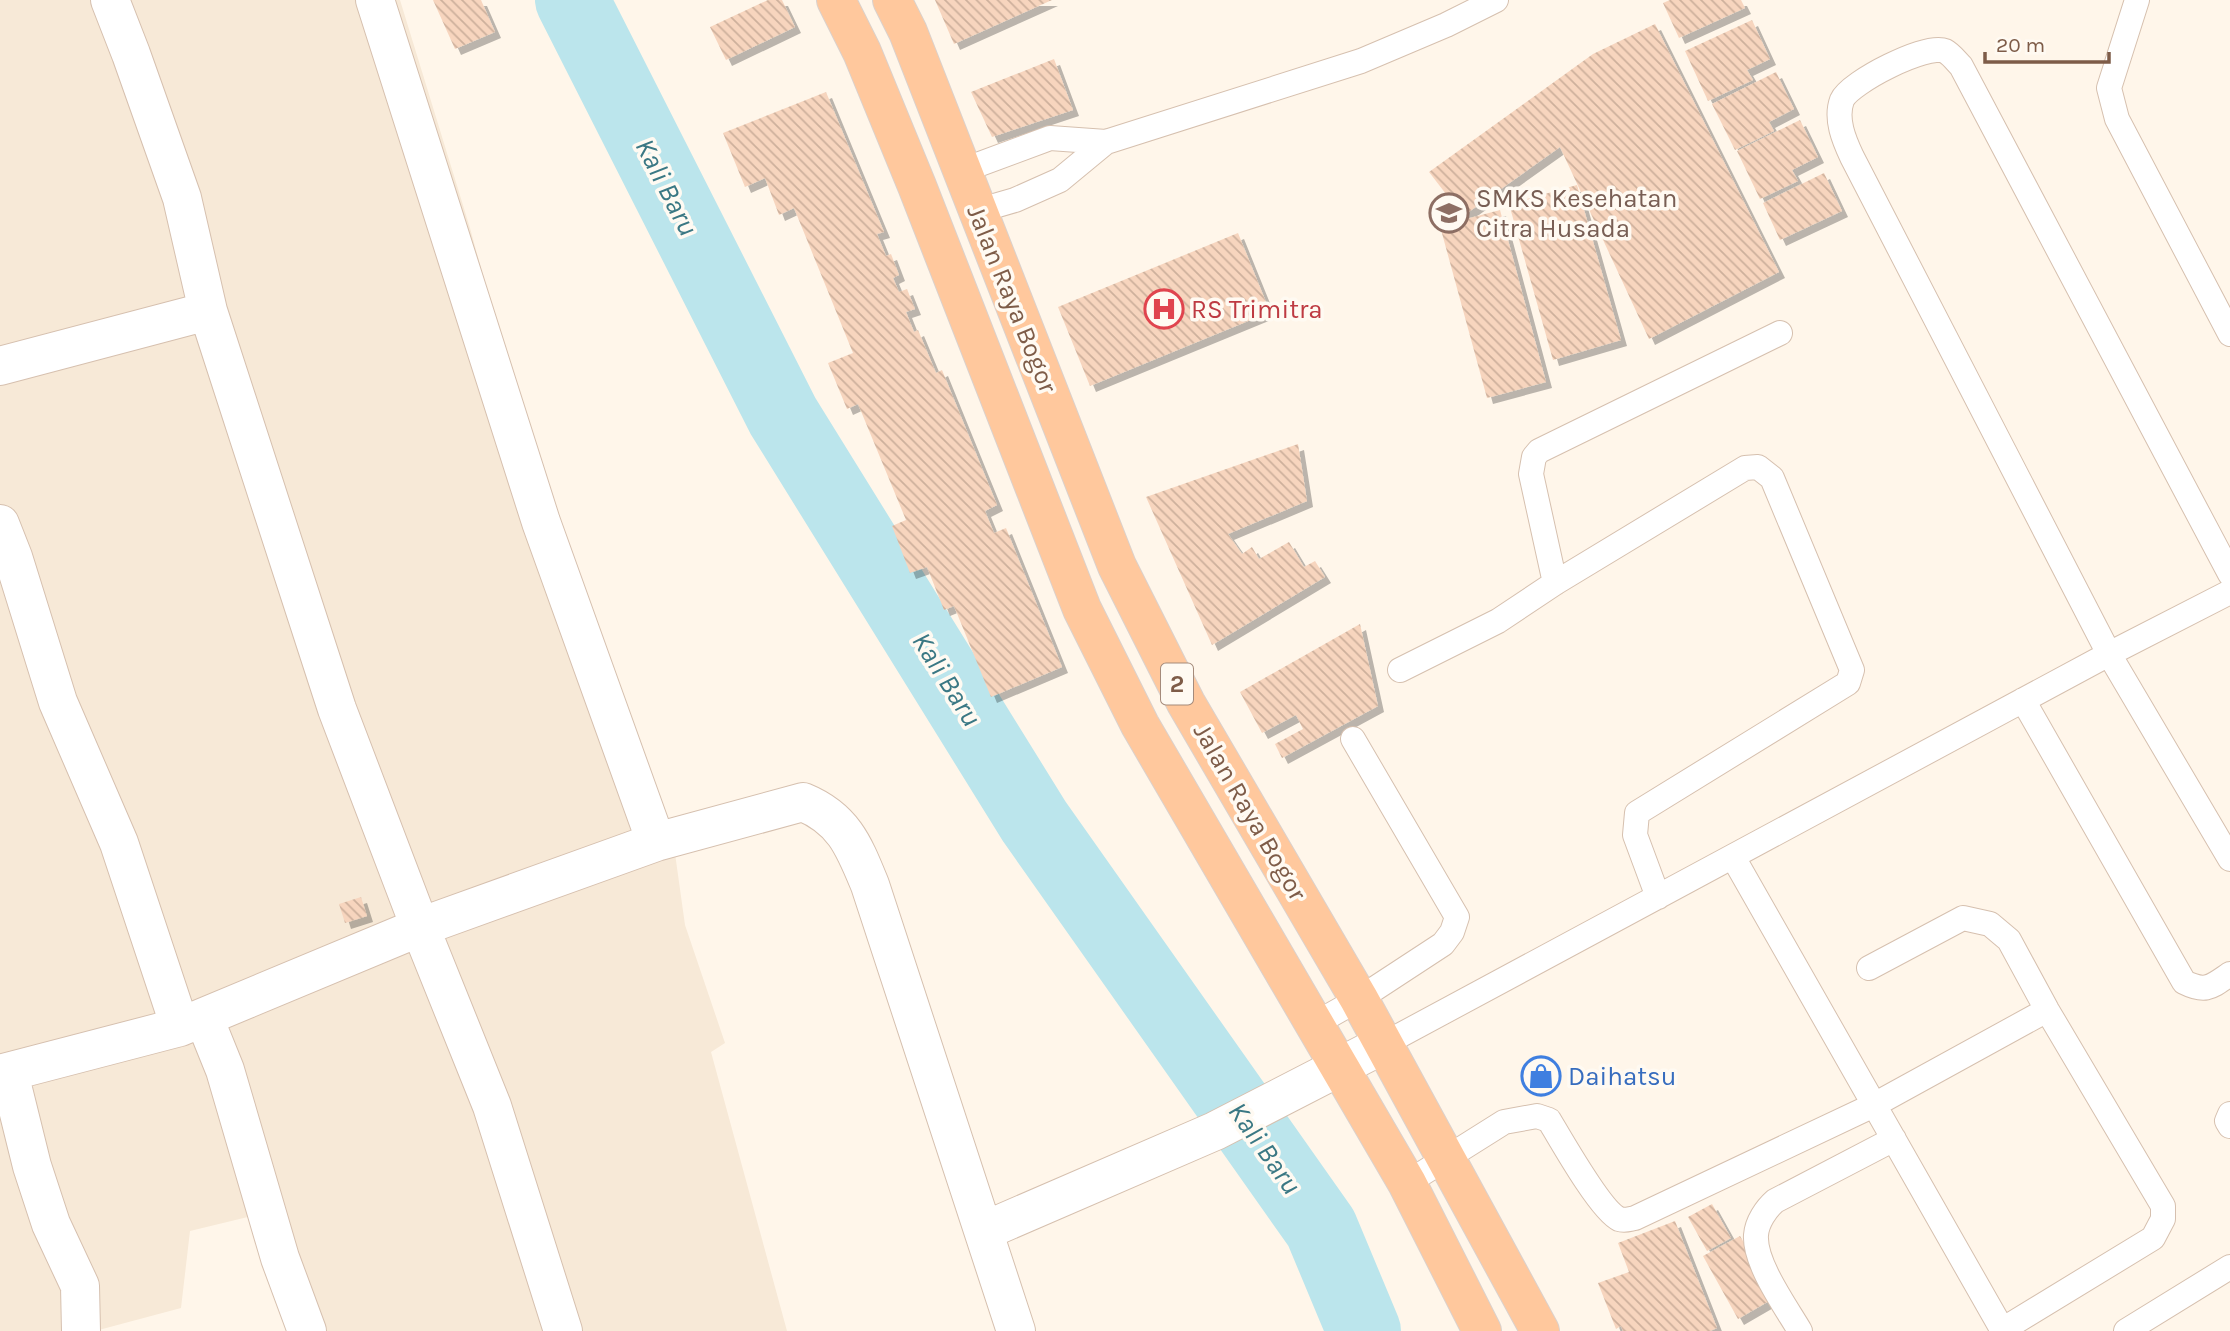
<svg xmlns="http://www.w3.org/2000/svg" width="2230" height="1331" font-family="Karla,sans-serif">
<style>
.residential{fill:#f7e9d7}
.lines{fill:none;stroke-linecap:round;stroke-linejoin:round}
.river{stroke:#bbe5ec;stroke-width:74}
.building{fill:url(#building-back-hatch);filter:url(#shadow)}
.service-casing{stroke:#d6c0af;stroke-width:26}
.minor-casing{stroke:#d6c0af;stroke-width:40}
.trunk-casing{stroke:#dbd1cc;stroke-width:40}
.service{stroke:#fff;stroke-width:24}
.minor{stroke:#fff;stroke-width:38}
.trunk{stroke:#ffc89d;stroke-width:38}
.labels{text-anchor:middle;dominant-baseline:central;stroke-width:7;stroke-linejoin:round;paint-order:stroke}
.shield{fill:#fffaf2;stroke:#a58b7b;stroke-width:2}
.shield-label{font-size:24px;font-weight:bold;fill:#7e5c48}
.education-label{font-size:26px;fill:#785e54;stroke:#fffaf2;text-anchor:start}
.street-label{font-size:26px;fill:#7e5c48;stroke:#fffaf2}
.health-label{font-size:26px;fill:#be3a42;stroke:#fffaf2;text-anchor:start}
.shop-label{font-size:26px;fill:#366cbe;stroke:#fffaf2;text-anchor:start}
.water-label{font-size:28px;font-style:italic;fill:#3a7884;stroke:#fffaf2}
</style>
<defs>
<pattern id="building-back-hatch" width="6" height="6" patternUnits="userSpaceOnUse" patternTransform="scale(1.75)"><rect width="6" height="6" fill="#f7d5be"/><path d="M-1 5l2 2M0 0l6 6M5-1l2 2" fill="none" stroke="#cdb09c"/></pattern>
<filter id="shadow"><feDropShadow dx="6" dy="6" stdDeviation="0" flood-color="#0004"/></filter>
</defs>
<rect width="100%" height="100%" fill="#fff6ea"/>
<path class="residential" d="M0,0H400L470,228L519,408L672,832L685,925L725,1043L711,1052L787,1331H292L256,1215L190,1231L181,1308L95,1331H0Z"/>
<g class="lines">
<path class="river" d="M572,0L783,416L1034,821L1321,1228L1364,1331"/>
</g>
<path class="building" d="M433,0H481L495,32L455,49Z
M768,0H782L795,27L726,60L710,27Z
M935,0H1052L954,44Z
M1670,0H1741L1745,8L1679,38L1663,3Z
M1752,20L1770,59L1747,70L1753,80L1708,101L1685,51Z
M1655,24L1779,272L1649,339L1560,147L1463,216L1429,172L1593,54Z
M1054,59L1073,110L992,137L971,92Z
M1776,72L1794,109L1769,122L1774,131L1735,150L1712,104Z
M826,92L884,232L877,234L886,256L891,254L899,275L893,278L899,292L907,289L915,309L906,312L914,332L918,330L936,373L942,370L997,505L985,511L994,533L1006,528L1062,667L991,697L954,606L944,610L927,567L910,573L892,526L906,520L858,404L847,409L828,363L853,353L794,208L779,215L765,178L745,187L723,133Z
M1800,120L1818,157L1792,170L1798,181L1760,199L1737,151Z
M1824,173L1842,211L1780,240L1763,203Z
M1577,185L1621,340L1553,360L1509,204Z
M1500,210L1546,382L1487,398L1440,226Z
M1238,233L1270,312L1090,386L1058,307Z
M1298,444L1307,501L1228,534L1242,554L1252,547L1259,559L1289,542L1304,567L1315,561L1325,577L1212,645L1146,497Z
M1360,624L1378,706L1282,758L1275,744L1303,729L1296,715L1262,733L1240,692Z
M361,897L367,916L345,923L339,904Z
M1712,1204L1731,1238L1707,1251L1688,1217Z
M1675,1221L1717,1328L1710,1331H1623L1621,1326L1616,1329L1598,1283L1629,1272L1618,1243Z
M1740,1236L1776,1297L1738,1319L1703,1256Z"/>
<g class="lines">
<g class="service-casing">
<path id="service" d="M2137,0L2109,88L2117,119L2230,334
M961,171L1050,138L1106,142L1361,61L1446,25L1496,0
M977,211L1015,200L1060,180L1106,142
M2230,574L1961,66C1957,62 1951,54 1945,51C1927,43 1850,82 1842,100C1835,119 1844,140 1852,157L2109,654L2230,859
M1555,583L1531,474L1534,457L1539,451L1780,333
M1400,670L1498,621L1555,583L1745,468L1758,467L1772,478L1852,670L1848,683L1637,813L1635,835L1658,897
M2023,700L2184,982C2206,993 2211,987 2230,974
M1733,857L2003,1331
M1869,968L1963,918L1990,924L2009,940L2047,1010L2163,1206V1219L2153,1238L2002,1330
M1313,1025L1359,999L1443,944L1452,932L1457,917L1353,739
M1384,1044L2109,654L2230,592
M2230,1114L2227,1121L2230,1126
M1407,1183L1504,1122L1537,1116L1549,1120C1561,1140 1601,1211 1619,1219C1625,1221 1629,1219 1635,1218L1874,1105L2047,1010
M1800,1331C1786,1307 1754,1263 1756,1235C1757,1222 1766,1209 1775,1201L1894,1139
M2126,1331L2230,1267"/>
</g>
<g class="minor-casing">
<path id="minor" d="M110,0L131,54L182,198L208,311L337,709L420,927L492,1106L563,1331
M375,0L541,522L656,842
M0,366L208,311
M0,524L13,557L58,702L119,843L180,1027
M204,1018L225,1070L280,1258L307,1331
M9,1073L32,1166L51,1224L80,1286L81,1331
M0,1074L180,1027L420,927L656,842L803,802C844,819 854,846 870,885L1016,1331
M984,1231L1215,1131L1384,1044"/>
</g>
<g class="trunk-casing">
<path id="trunk" d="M836,0L862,52L917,186L1082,609L1140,725L1407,1183L1482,1331
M892,0L908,32L1117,566L1186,703L1359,999L1540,1331"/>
</g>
<use href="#service" class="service"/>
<use href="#minor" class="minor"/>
<use href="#trunk" class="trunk"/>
</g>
<defs>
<g id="school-ring" transform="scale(2.0125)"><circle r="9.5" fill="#fffaf2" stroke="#8d6e63" stroke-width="1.5"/><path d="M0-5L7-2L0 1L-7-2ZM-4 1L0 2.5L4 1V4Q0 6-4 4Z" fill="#8d6e63"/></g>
<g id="hospital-ring" transform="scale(2.0125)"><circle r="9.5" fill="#fffaf2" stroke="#e0444e" stroke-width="1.5"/><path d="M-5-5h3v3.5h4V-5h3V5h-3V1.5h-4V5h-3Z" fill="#e0444e"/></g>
<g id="shop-ring" transform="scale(2.0125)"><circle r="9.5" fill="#fffaf2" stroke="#3f7fe0" stroke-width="1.5"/><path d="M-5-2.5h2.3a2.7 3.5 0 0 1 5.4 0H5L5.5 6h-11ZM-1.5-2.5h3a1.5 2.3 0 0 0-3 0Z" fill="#3f7fe0"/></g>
</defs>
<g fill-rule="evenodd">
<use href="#school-ring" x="1449" y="213"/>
<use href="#hospital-ring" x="1164" y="309"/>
<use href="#shop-ring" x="1541" y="1076"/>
</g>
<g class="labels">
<rect class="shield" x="1161" y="663.5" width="32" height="41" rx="5"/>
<g class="shield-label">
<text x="1177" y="684">2</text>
</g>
<g class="education-label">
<text x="1476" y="198">SMKS Kesehatan<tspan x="1476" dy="30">Citra Husada</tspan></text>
</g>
<g class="street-label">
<text transform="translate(1012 299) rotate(68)">Jalan Raya Bogor</text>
<text transform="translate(1250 812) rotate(60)">Jalan Raya Bogor</text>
</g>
<g class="health-label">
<text x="1191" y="309">RS Trimitra</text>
</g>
<g class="shop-label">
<text x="1568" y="1076">Daihatsu</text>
</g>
<g class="water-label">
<text transform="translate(667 187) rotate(63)">Kali Baru</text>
<text transform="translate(947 679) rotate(58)">Kali Baru</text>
<text transform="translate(1265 1148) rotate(55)">Kali Baru</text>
</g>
</g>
<path d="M1985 52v10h124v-10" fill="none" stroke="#7e5c48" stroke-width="3.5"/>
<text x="1996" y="52" font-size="21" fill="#7e5c48" stroke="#fffaf2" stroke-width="5" paint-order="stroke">20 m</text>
</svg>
